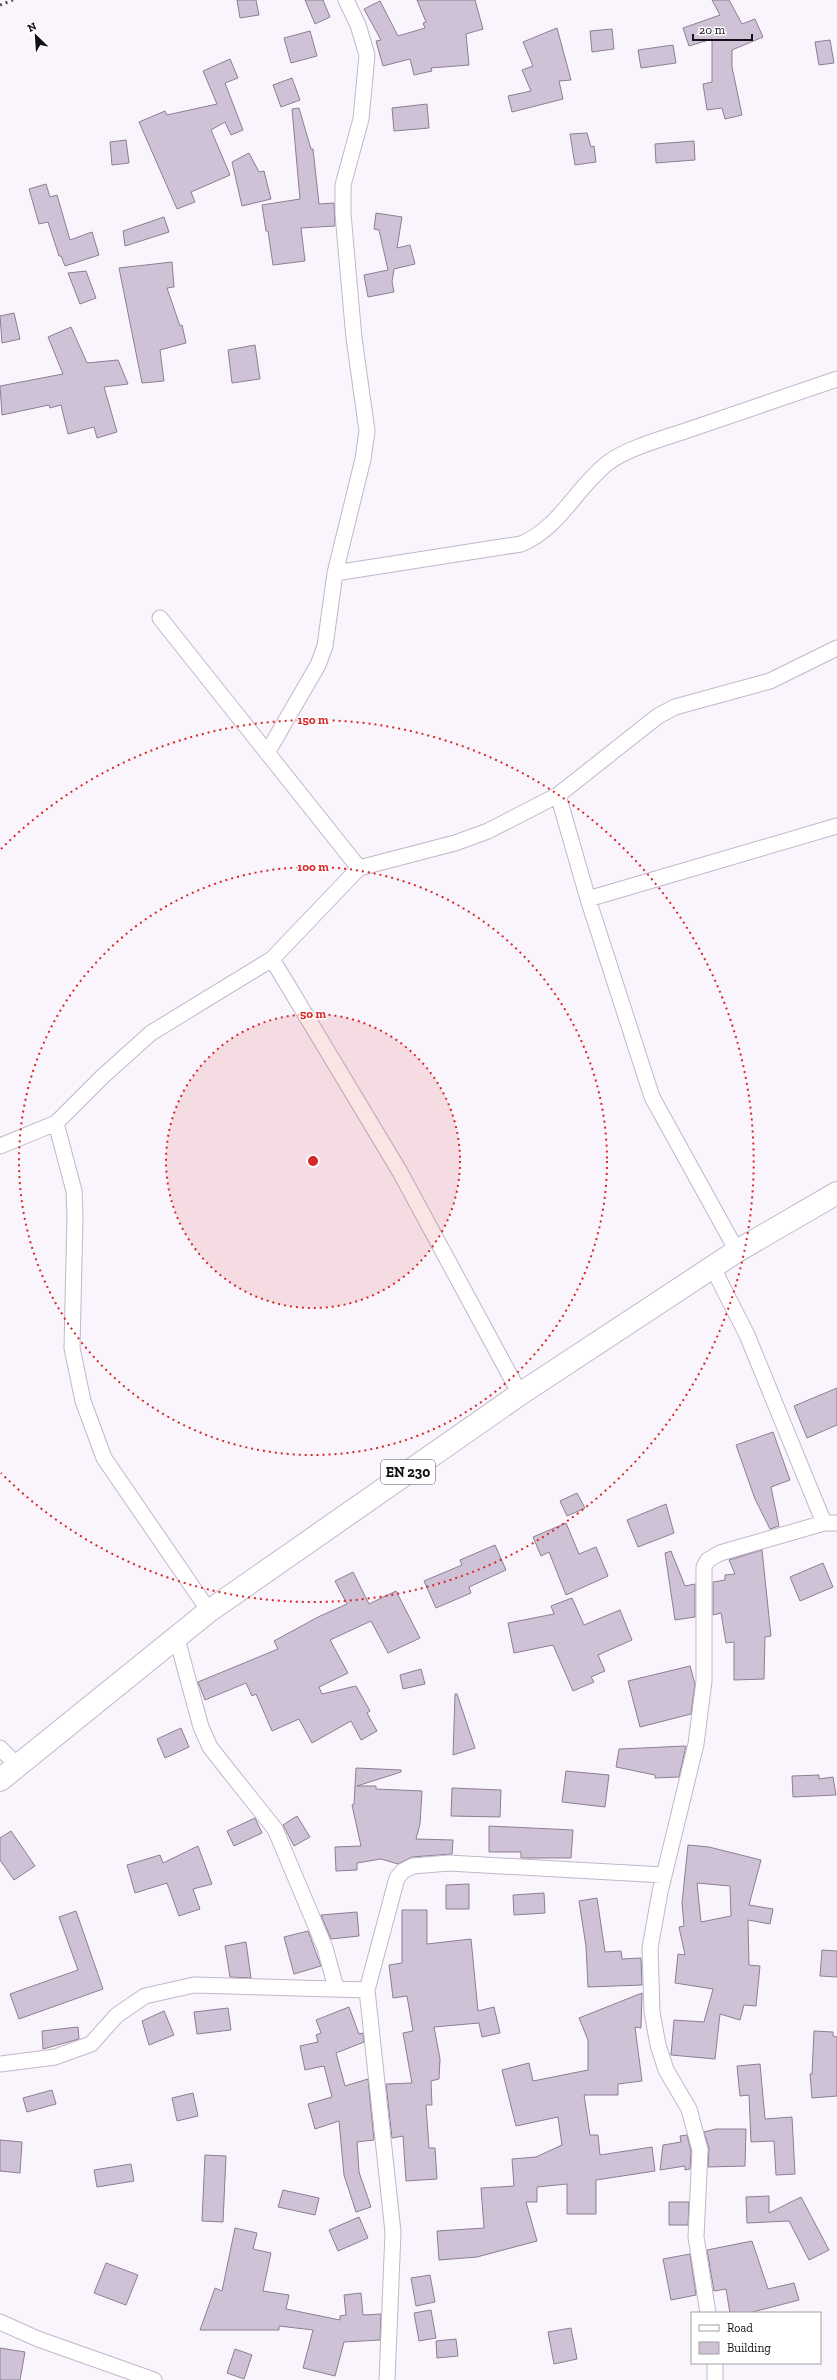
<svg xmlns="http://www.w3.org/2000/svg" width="837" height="2380" font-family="'Zilla Slab',serif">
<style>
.building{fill:#cfc2d7;stroke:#8b7f93;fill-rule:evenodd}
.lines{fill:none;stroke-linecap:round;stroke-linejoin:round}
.minor-casing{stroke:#c2b6cb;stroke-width:17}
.primary-casing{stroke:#c2b6cb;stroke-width:24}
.minor{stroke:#fff;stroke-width:15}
.primary{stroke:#fff;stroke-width:22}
.rail{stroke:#514d54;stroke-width:3;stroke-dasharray:2 4;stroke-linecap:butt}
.ring{fill:none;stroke:#d62828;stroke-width:2;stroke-dasharray:2 4}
.labels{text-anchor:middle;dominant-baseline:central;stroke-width:3;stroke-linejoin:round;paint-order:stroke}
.shield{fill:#fff;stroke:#5a575c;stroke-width:1}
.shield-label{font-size:14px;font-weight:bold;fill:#130f16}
.centre{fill:#d62828;stroke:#fff;stroke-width:2}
.ring-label{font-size:12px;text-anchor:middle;font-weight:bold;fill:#d62828;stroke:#fff;stroke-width:3;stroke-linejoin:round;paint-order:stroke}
</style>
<rect width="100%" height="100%" fill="#faf5fd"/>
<path class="building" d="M237,0H256L259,15L240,18Z
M305,0H323L330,17L315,24Z
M417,0H475L483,29L466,34L469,65L431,68L432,71L414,75L410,59L383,66L376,41L381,40L364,9L380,1L398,36L425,28L423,23L426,22Z
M712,0H729L742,24L755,19L763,37L732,50V67L742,115L725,119L722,108L707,110L703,84L712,82V39L689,46L683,28L720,15Z
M557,28L571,80L559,81L563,99L512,112L508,96L531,91L522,70L533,66L523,42Z
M612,29L614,49L592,52L590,31Z
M310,31L317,56L291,63L284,38Z
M830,40L834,63L819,65L815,42Z
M673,45L676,63L641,68L638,50Z
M230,59L238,78L225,83L243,130L231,135L225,122L211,130L230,175L191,192L195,202L177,209L139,122L165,111L167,115L217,104L203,71Z
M292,78L300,100L281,107L273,85Z
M427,104L429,128L394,131L392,108Z
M299,108L311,149H313L319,204L334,203L335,226L301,228L305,261L273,265L268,231H266L262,205L300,199L292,109Z
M587,133L591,147L594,146L596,162L575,165L570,134Z
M126,140L129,163L112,165L110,142Z
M694,141L695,160L656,163L655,144Z
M249,153L259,172L264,171L271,199L242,206L232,162Z
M46,184L50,197L57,195L70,240L92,232L99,255L65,266L61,256H59L48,222L39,224L29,189Z
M376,213L402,217L397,248L410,245L415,264L394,269L392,282L394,292L368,297L364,275L388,270L379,230L374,229Z
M164,217L169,232L125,246L123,231Z
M172,262L174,287L167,288L180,326L182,325L186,343L160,350L164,381L142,383L119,268Z
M86,271L96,298L80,304L68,273Z
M14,313L20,339L2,343L0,316Z
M71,327L87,363L118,360L128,384L104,387L117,432L97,438L94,427L68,434L61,405L50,408L49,405L2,415L0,386L63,374L48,337Z
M255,345L260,379L232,383L228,350Z
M837,1388V1425L807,1438L794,1406Z
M773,1432L790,1480L771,1487L779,1526L770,1529L755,1499L736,1445Z
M577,1493L585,1508L567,1516L560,1501Z
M666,1504L674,1533L638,1547L627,1520Z
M566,1523L579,1554L596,1547L608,1576L566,1595L549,1552L541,1556L533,1537Z
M495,1545L506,1570L469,1587L471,1593L436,1608L424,1581L462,1565L460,1560Z
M762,1550L771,1636L765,1637L764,1679L734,1680V1642L726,1643L721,1613L713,1615V1582L725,1580V1575L735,1574L729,1560Z
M671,1551L685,1586L695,1584V1617L675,1620L665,1553Z
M823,1563L833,1587L800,1601L790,1577Z
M353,1572L369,1604L396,1591L420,1638L388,1653L371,1621L330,1640L348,1673L319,1687L322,1694L356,1686L370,1711L367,1713L377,1731L361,1740L351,1721L312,1743L299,1719L272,1731L256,1694L252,1696L246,1683L205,1700L198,1682L278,1649L274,1641L318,1617L347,1604L335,1581Z
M572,1598L584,1625L620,1610L632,1640L598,1655L605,1671L591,1677L594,1682L573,1691L553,1645L514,1653L508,1623L554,1614L551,1606Z
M690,1666L695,1684L691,1714L640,1727L628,1681Z
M421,1669L425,1684L403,1689L400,1675Z
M455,1694H457L475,1748L453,1755Z
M181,1728L189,1747L165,1758L157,1739Z
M686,1746L679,1777L655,1778V1775L616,1767L619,1749Z
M356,1768L401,1770V1772L357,1786H376V1789L422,1791L420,1824L416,1839L453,1840L452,1854L412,1857L398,1864L381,1859L357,1863V1870L336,1871L335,1847L361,1846L352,1805L354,1804Z
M566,1771L609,1775L605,1807L562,1802Z
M819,1775V1779L833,1777L836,1795L793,1797L792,1776Z
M452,1788L501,1790L500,1817L451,1816Z
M297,1816L310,1837L294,1846L283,1825Z
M255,1818L262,1833L234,1846L227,1831Z
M489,1826L573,1830L571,1858H521V1852H489Z
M11,1831L35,1866L14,1880L0,1860V1838Z
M688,1845L709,1847L761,1860L749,1905L773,1909L770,1924L748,1920L749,1965L760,1966L756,2006L744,2005L740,2020L720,2014L715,2059L671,2055L674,2020L704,2022L713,1989L675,1983L678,1954L685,1955L679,1927L684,1926L682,1903ZM697,1883L730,1886L731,1916L701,1922Z
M198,1846L212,1884L193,1889L200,1909L179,1916L167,1883L135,1893L127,1865L160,1855L163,1863Z
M469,1884V1909H446V1885Z
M544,1893L545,1913L514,1915L513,1895Z
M597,1898L605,1952L621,1951L622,1959L641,1958L642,1985L588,1987L586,1946L579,1901Z
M402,1910H427V1944L471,1939L478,2011L494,2007L500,2033L482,2037L479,2023L434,2027L440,2059L439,2079L431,2081L432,2105H426L429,2148H435L437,2179L406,2181L403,2136L392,2138L386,2084L412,2083L403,2033L413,2031L407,1996L393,1998L389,1965L402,1963Z
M76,1911L103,1989L19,2019L10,1994L78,1970L59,1917Z
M357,1912L359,1936L331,1939L321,1915Z
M308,1931L321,1966L294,1974L284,1937Z
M246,1942L251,1978L230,1977L225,1946Z
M822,1950L837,1951V1977L820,1976Z
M642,1993L641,2028L635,2027L642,2081L618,2084V2095H584L590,2135H598L600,2155L652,2147L655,2171L596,2180V2214H567V2184L537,2187V2202H526L537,2241L477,2257L439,2260L437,2231L484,2228L481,2188L514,2186L512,2159L536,2157L562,2145L558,2117L516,2126L502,2070L529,2063L533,2081L588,2070V2040L579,2018Z
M349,2007L359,2034L363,2033L364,2042L336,2053L345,2086L368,2079L374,2140L357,2142L359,2172L371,2207L356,2212L344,2175L339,2121L315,2129L308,2104L332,2097L324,2066L305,2070L300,2046L318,2042L316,2035L321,2033L316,2020Z
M228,2008L231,2030L197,2034L194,2012Z
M164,2011L174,2035L149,2045L142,2021Z
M78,2027L79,2039L43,2049L42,2031Z
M814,2031L833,2032V2036L837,2037V2096L812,2098L810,2074H812Z
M760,2064L765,2119L792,2117L795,2174L776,2175L774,2141L751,2142L749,2095L740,2096L737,2066Z
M52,2090L56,2104L27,2112L23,2098Z
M193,2093L198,2116L177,2121L172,2098Z
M716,2129H746L745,2166L708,2167L709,2148L704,2132Z
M687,2135L691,2151L690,2169L685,2170V2166L660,2170L663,2145L681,2142L680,2136Z
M0,2140L22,2142L20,2173L0,2171Z
M205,2155L226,2156L223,2222L202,2221Z
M131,2164L134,2181L97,2187L94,2170Z
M283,2190L319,2198L315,2215L278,2207Z
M769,2196V2213L801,2197L829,2250L809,2260L789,2221L747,2223L746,2197Z
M669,2202H689L688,2225H669Z
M359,2217L368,2238L338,2251L329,2230Z
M235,2228L257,2233L253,2249L271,2253L263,2291L289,2295L286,2309L340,2320V2316L346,2315L344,2295L361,2293L363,2315L381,2314L380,2340L344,2342L335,2376L303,2368L313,2330L279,2326V2330H200L215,2288L222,2291Z
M752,2241L768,2289L794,2283L799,2300L749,2313H730L726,2289L714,2291L707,2250Z
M690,2254L696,2295L671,2300L663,2259Z
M106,2263L138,2275L126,2305L94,2293Z
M430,2275L435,2302L416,2306L411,2278Z
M431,2310L436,2338L419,2341L414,2313Z
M571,2328L577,2359L554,2364L548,2332Z
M456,2339L458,2356L437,2358L436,2341Z
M0,2348L25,2352L20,2380H0Z
M235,2349L252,2355L244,2379L227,2373Z"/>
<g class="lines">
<g class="minor-casing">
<path id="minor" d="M335,573L521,544C560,528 577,486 609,462C628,448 665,438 688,430C738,413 787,396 837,379
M160,618L359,868
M267,753L318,665L325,646L335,573L363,459L367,431L354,338L343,214V185L361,119L367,55L358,25L346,0
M558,795L588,899L652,1097L737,1251
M588,899L837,826
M272,959L400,1172L520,1394
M56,1123L74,1191L75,1217L72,1348L83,1401L104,1458L209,1611
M0,1146L56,1123L102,1077L151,1033L272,959L359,868L455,843L488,831L558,795L658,716L675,707L770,681L837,648
M713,1268L747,1335L824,1523H837
M177,1639L201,1727L210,1747L224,1765L275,1829L325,1948L336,1988
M0,1748L18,1766
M367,1990L393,2232L387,2380
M0,2064L55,2057L91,2044L117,2015L145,1996L194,1985L367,1990L397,1878L403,1871L413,1866L449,1863L664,1875
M708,2313L696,2237L700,2150L689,2109L666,2070L658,2045L652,2012L650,1948L660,1892L696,1744L704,1681V1567L708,1560L720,1553L824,1523
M0,2322L38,2339L154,2380
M715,2380V2363"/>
</g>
<g class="primary-casing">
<path id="primary" d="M0,1780L209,1611L298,1549L520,1394L737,1251L837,1193"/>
</g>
<use href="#minor" class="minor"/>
<use href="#primary" class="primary"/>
<path class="rail" d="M0,5L13,0"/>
</g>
<circle cx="313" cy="1161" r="147" fill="#d62828" fill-opacity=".12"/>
<g class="ring">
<circle cx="313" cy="1161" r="147"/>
<circle cx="313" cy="1161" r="294"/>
<path d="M1 849A441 441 0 1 1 1 1473"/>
</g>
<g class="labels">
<rect class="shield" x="381" y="1460" width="54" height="24" rx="3"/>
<g class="shield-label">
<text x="408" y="1472">EN 230</text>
</g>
</g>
<circle cx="313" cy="1161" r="6" class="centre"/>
<g class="ring-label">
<text x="313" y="724">150 m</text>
<text x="313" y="871">100 m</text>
<text x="313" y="1018">50 m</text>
</g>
<rect x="691" y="2312" width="130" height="52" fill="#ffffff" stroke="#a19fa2"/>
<rect x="699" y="2325" width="20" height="6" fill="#ffffff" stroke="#a19fa2"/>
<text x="727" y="2332" font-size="12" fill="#130f16">Road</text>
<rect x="699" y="2342" width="20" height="12" fill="#cfc2d7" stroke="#a19fa2"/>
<text x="727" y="2352" font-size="12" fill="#130f16">Building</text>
<g transform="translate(36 36) rotate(335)" stroke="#ffffff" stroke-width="3" paint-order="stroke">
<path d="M0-3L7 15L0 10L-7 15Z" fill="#130f16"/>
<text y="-6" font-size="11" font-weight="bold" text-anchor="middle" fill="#130f16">N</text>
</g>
<path d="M693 34v6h59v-6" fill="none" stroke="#130f16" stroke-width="2"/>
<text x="699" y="34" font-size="12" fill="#130f16" stroke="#ffffff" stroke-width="3" paint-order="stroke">20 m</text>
</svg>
